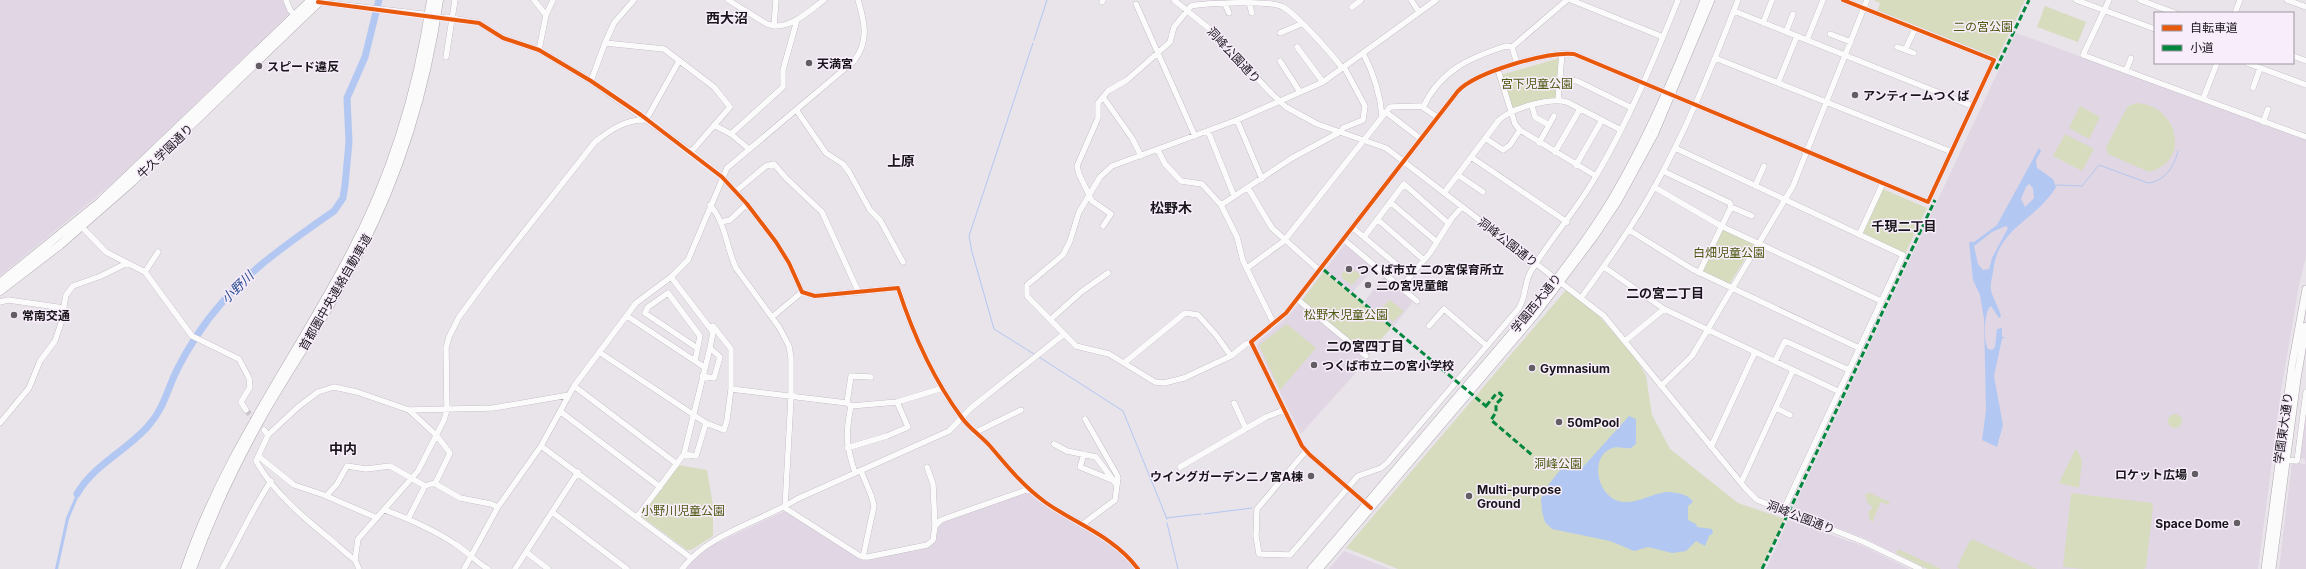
<svg xmlns="http://www.w3.org/2000/svg" width="2306" height="569" font-family="Inter,'Noto Sans JP',sans-serif">
<style>
.built{fill:#e1d6e4}
.green{fill:#d7dcbf}
.water{fill:#b2c8f2;fill-rule:evenodd}
.lines{fill:none;stroke-linecap:round;stroke-linejoin:round}
.stream{stroke:#b2c8f2;stroke-width:1}
.river{stroke:#b2c8f2;stroke-width:7}
.minor-tunnel{stroke:#cac4cb;stroke-width:5.5;stroke-dasharray:5.5 3;stroke-linecap:butt}
.minor-casing{stroke:#afaab0;stroke-width:6}
.major-casing{stroke:#afaab0;stroke-width:8}
.highway-casing{stroke:#afaab0;stroke-width:9}
.minor{stroke:#fcfbfc;stroke-width:5.5}
.major{stroke:#fcfbfc;stroke-width:7}
.highway{stroke:#fcfbfc;stroke-width:8}
.quiet{stroke:#00873e;stroke-width:3;stroke-dasharray:6 3;stroke-linecap:butt}
.cycleway-casing{stroke:#f8edfb;stroke-width:6}
.cycleway{stroke:#e8590c;stroke-width:4}
.poi-dot{fill:#625e63;stroke:#f8edfb;stroke-width:1.5}
.labels{text-anchor:middle;dominant-baseline:central;stroke-width:3;stroke-linejoin:round;paint-order:stroke}
.park-label{font-size:12px;fill:#4c5910;stroke:#f8edfb}
.street-label{font-size:12px;fill:#19161b;stroke:#f8edfb}
.poi-label{font-size:12px;font-weight:bold;fill:#19161b;stroke:#f8edfb;text-anchor:start}
.neighbourhood-label{font-size:13px;font-weight:bold;fill:#19161b;stroke:#f8edfb}
.water-label{font-size:13px;font-style:italic;fill:#274c8f;stroke:#f8edfb}
.quarter-label{font-size:14px;font-weight:bold;fill:#19161b;stroke:#f8edfb}
</style>
<rect width="100%" height="100%" fill="#e9e3ea"/>
<path class="built" d="M0,0H284L285,6L290,13L112,184L0,276Z
M2016,33L2306,139V256L2299,285L2281,391L2258,569H1928L1862,537L1792,511Z
M1346,243L1374,268L1352,293L1325,270Z
M1384,277L1413,302L1393,327L1364,302Z
M1300,303L1367,360L1301,434L1257,346L1258,342L1284,320Z
M2306,405V569H2279L2292,463L2305,464V459L2300,458Z
M1023,493H1030L1084,527L1115,549L1136,569H686L702,550L785,511L865,559L930,546L935,541L939,524Z
M1788,520L1863,546L1909,569H1766Z
M1344,551L1390,569H1329Z"/>
<path class="green" d="M1873,0H2025L1997,59L1877,12L1880,3Z
M2045,6L2086,22L2078,42L2037,27Z
M1560,58L1557,97L1512,109L1501,75Z
M2137,103C2180,106 2190,163 2149,172L2108,154L2106,147L2128,106Z
M2080,106L2100,117L2089,139L2069,128Z
M2065,134L2094,149L2082,171L2053,156Z
M1883,189L1927,208L1905,254L1863,234L1862,232Z
M1722,229L1754,244L1729,285L1702,273Z
M1348,266L1361,275L1352,285L1342,278V273Z
M1324,271L1391,328L1367,356L1302,300Z
M1566,290L1599,316L1637,360L1646,376L1652,415L1670,449L1738,503L1785,519L1760,569H1398L1346,548Z
M1390,300L1404,311L1393,322L1379,310Z
M1287,324L1316,348L1280,390L1259,345Z
M2168 421a7 7 0 1 1 14 0a7 7 0 1 1-14 0Z
M2075,450H2077L2082,461L2079,488L2059,483Z
M678,465L707,470L713,506V536L691,550H687L641,516Z
M1870,493L1890,502L1888,505L1881,502L1873,520L1875,523L1870,520L1868,512L1872,509L1871,505L1868,504L1865,494Z
M2071,493L2152,503L2153,507L2146,567L2144,569H2084L2063,567Z
M1973,539L1974,540L2037,569H1960L1957,567L1969,542Z
M1898,549L1941,569H1928L1896,553Z"/>
<path class="water" d="M2039,148L2041,151L2036,160L2037,168L2053,179L2056,187C2035,222 1998,226 1993,272C1992,278 1990,284 1991,290C1993,299 1999,308 2001,316L1999,318L1991,306C1984,310 1983,341 1988,349L1992,350L1995,347L1997,329L2002,328V337H2005L2002,339L1994,376L2003,425L1997,447L1982,440L1986,410L1984,319L1980,295L1973,280L1969,242H1974L1997,225ZM2029,184L2033,188L2034,198L2025,207L2021,199L2026,187ZM2006,226L2008,228L1992,258L1989,269L1983,270L1978,264L1974,246L1992,232Z
M1629,416L1636,419V444L1631,448C1624,449 1617,445 1610,449C1588,460 1599,501 1624,502C1637,503 1652,494 1666,492C1675,492 1689,494 1693,502L1688,506V520L1696,524L1697,527L1712,529L1713,533L1709,536L1705,546L1696,541L1686,551L1672,553L1648,547L1634,551L1610,541L1552,529L1545,522L1542,512L1541,499L1546,488L1560,470L1569,467L1582,468Z
M80,485L82,488L69,519L58,569H55L66,518Z"/>
<g class="lines">
<path class="stream" d="M375,6H377
M1034,40L1047,0
M1033,43L969,236L972,252L994,329L1034,354
M2056,185L2082,186L2099,165L2148,183C2165,181 2174,167 2178,151
M1039,357L1123,411L1167,519
M1204,514L1252,508
M1166,518L1201,514
M1167,523L1178,569"/>
<path class="river" d="M77,494C93,465 128,450 149,425C165,407 168,386 179,366C184,356 190,346 196,337C231,282 282,247 334,211L343,198L345,185L349,142L347,98L365,57L379,0"/>
<path class="minor-tunnel" d="M246,410L264,430"/>
<g class="minor-casing">
<path id="minor" d="M286,0L290,10L297,18
M534,0L546,15
M728,0L767,24L774,26
M776,0L774,26C793,27 809,11 824,0
M1174,0L1216,34L1272,94L1286,107L1317,124L1386,148L1604,316L1746,489L1757,500L1864,542L1920,569
M1411,0L1419,12
M1571,0L1663,37
M2076,0L2155,29
M2109,0L2083,55L2306,137
M2140,0L2175,13
M2287,0L2306,7
M318,2L423,14
M1102,2L1103,0
M1249,3L1252,13
M1136,4L1195,136
M1225,4L1229,13
M1352,7L1361,0
M1734,11L1972,106
M2235,13L2240,0
M446,17L479,23L503,38L539,50L591,81L691,152L722,177L747,204L776,242L789,263L802,292L815,296L898,288C913,334 933,379 962,418C970,429 981,436 990,446C1007,466 1023,486 1045,502C1076,524 1115,537 1138,569
M1763,23L1772,0
M1786,32L1793,14
M1280,33L1301,24
M1830,34L1851,42
M1807,40L1823,0
M605,43L614,23L634,0
M1297,47L1323,82
M1897,47L1914,53
M539,50L546,15L553,0
M1905,50L1915,29
M1363,53C1374,74 1380,92 1382,116
M2293,56L2306,61
M446,57L455,0
M1715,58L1952,152
M1280,61L1300,92
M2247,63L2306,85
M1517,64L1512,47L1567,0
M1498,70L1515,124L1520,130L1596,176
M2126,71L2131,58
M1560,79L1577,81L1632,108
M591,81L605,43L664,49L714,87L730,107L691,152
M1778,83L1797,36
M2253,88L2260,68
M1103,97L1132,138L1141,156
M2203,99L2217,63
M1558,100L1562,53
M1532,106L1535,117L1549,125
M1423,107C1441,70 1469,58 1506,46L1512,47
M797,111L826,153L843,164L849,172L870,210L880,220L903,262
M1386,112L1421,139
M646,120L679,61
M1237,120L1262,179
M2263,122L2268,109
M714,125L731,134L749,149
M1208,131L1234,196
M1341,132L1343,128L1363,120L1365,106L1344,67
M731,134L783,87V70L797,20
M1485,138L1503,150L1510,145L1520,130
M1539,143L1554,116
M1675,148L1903,255L1783,511
M1158,150L1165,164L1181,181L1202,184L1221,205
M1555,152L1580,109
M1471,157L1567,222
M1576,165L1602,120
M1663,171L1730,203L1731,207L1699,273
M1458,175L1483,192
M1755,186L1764,166
M1654,187L1721,226L1881,301
M1248,188L1272,228L1319,270
M736,191L766,166L774,164L786,178L822,212L859,293
M1444,193L1499,120C1512,108 1551,97 1567,102L1621,130
M1390,202L1437,242
M710,205C726,223 726,247 736,268L779,327L789,346L791,358V397L785,508L860,556L868,557L927,545L933,540L935,526L941,520L1029,489
M1731,207L1752,216
M1377,219L1424,260
M721,222L730,220L747,204
M1103,226L1111,214L1092,201L1079,174L1077,166L1098,118V103L1108,91L1127,80L1170,42L1174,27L1191,6C1206,3 1270,0 1283,7C1297,15 1332,54 1342,68
M82,227L106,252L145,272L192,336L239,359L249,378L250,387L241,402L246,410
M1352,227L1410,276
M1629,230L1692,269L1859,348
M1859,235L1883,183
M1364,237L1404,184L1448,223
M1343,239L1417,301
M1604,267L1664,309L1840,392
M1247,268L1284,241L1390,107L1421,106L1437,117
M145,272L158,252
M671,277L713,332L710,348L720,357L714,378L702,376
M1401,287L1430,253L1452,218L1462,207
M1581,298C1607,262 1633,226 1655,186C1688,127 1713,64 1738,0
M1297,299L1366,356
M0,302L8,300L64,308
M627,316L704,367
M772,317L802,292
M1051,319L1081,292L1108,273
M1274,324L1243,261L1237,237L1221,205L1292,158L1340,132
M1429,326L1444,309L1487,346
M1625,341L1664,309
M1251,342L1246,344L1231,356L1184,378L1164,383L1155,382L1109,354L1076,346L1027,296V285L1063,255L1070,241L1079,212L1100,177L1112,166L1237,120L1323,82L1436,0
M599,352L706,423L696,456L684,454
M695,361L700,336L668,293L648,307L645,313L697,348
M1775,361L1785,341L1849,370
M1124,363L1185,313L1198,315L1216,335L1231,356
M574,386L677,464
M1661,386L1692,356L1793,186L1867,0
M731,389L847,403
M1234,403L1246,429
M851,406L897,402L943,388
M1776,408L1790,415
M409,410L437,436L450,453L435,484
M561,412L660,487
M0,423L29,388L40,361L55,341L61,323L66,295L73,286L101,276L127,263
M706,423L724,430L727,420L731,389V349L713,326L709,327
M264,430L268,435
M974,433L1021,410
M1054,444L1067,451L1096,457L1116,484
M541,446L691,558
M1711,447L1755,352
M847,448L887,436L908,427L897,402
M1306,451L1257,509L1256,536L1259,554L1290,555L1358,476L1381,468L1387,463L1519,308C1526,297 1524,284 1530,273C1549,240 1577,210 1596,176C1629,120 1654,60 1678,0
M1084,454L1080,467L1112,480
M258,456L294,485L324,495L377,518
M2283,460L2297,461L2306,392
M927,467L933,484L935,526
M1180,467L1266,417L1284,410
M861,471L871,495L874,506L863,557
M855,473C846,444 845,436 851,406L847,403L851,376L871,377
M1741,483L1793,370
M326,496L337,484L347,466L366,469L390,466L425,486L434,483L460,498L491,504L498,507
M1369,506L1310,455L1302,446L1251,342L1286,313L1458,91C1476,72 1548,51 1574,54L1928,202L1994,60L1843,0
M385,510C409,519 434,530 455,544C467,551 476,562 488,569
M552,512L627,569
M637,517L684,454L710,348
M408,519L425,486
M1083,524L1115,500L1118,478L1117,475L1085,419
M526,552L548,569
M355,560C349,556 343,550 337,545C308,521 274,494 256,461L268,435L298,407L318,392L334,387L357,392L409,410L493,408L569,395
M222,569C239,540 252,509 271,481
M359,569L355,560L358,539L418,471L444,420L447,410L446,348L449,337L459,317L490,275L595,142C610,130 626,119 646,120
M464,569L498,507L541,446L574,386L636,303L671,277L688,260L727,168L854,61C869,41 865,23 858,0
M515,569L578,472
M682,569C710,532 759,523 797,499L949,431L971,408L1064,334"/>
</g>
<g class="major-casing">
<path id="major" d="M1311,569C1366,505 1420,441 1474,377C1524,319 1574,262 1613,197C1650,134 1678,68 1704,0
M1319,569L1536,314L1594,237L1618,201L1655,133L1711,0
M2265,569L2292,365L2306,289
M2272,569L2297,379L2306,326"/>
</g>
<g class="highway-casing">
<path id="highway" d="M0,283L101,201L311,0
M0,291L60,245L132,182L321,0
M185,569C225,452 293,363 349,256C392,176 418,89 431,0
M192,569C211,516 235,465 263,415C293,363 328,313 356,259C399,178 426,91 439,0"/>
</g>
<use href="#minor" class="minor"/>
<use href="#major" class="major"/>
<use href="#highway" class="highway"/>
<path class="quiet" d="M1996,69L2029,0
M1324,270L1487,407
M1486,406L1496,394L1500,393L1503,397L1496,404V412L1491,420L1532,455
M1762,569L1935,200"/>
<g class="cycleway-casing">
<path id="cycleway" d="M318,2L479,23L503,38L539,50L591,81L641,115L722,177L747,204L776,242L789,263L802,292L815,296L898,288C913,334 933,379 962,418C970,429 981,436 990,446C1007,466 1023,486 1045,502C1076,524 1115,537 1138,569
M1371,508L1310,455L1302,446L1251,342L1286,313L1458,91C1476,72 1548,51 1574,54L1928,202L1994,60L1843,0"/>
</g>
<use href="#cycleway" class="cycleway"/>
</g>
<g class="poi-dot">
<circle cx="809" cy="63" r="4"/>
<circle cx="259" cy="66" r="4"/>
<circle cx="1855" cy="95" r="4"/>
<circle cx="1349" cy="269" r="4"/>
<circle cx="1368" cy="285" r="4"/>
<circle cx="14" cy="315" r="4"/>
<circle cx="1314" cy="365" r="4"/>
<circle cx="1532" cy="368" r="4"/>
<circle cx="1559" cy="422" r="4"/>
<circle cx="2195" cy="474" r="4"/>
<circle cx="1311" cy="476" r="4"/>
<circle cx="1469" cy="496" r="4"/>
<circle cx="2237" cy="523" r="4"/>
</g>
<g class="labels">
<g class="park-label">
<text x="1983" y="26">二の宮公園</text>
<text x="1537" y="83">宮下児童公園</text>
<text x="1729" y="252">白畑児童公園</text>
<text x="1346" y="314">松野木児童公園</text>
<text x="1558" y="463">洞峰公園</text>
<text x="683" y="510">小野川児童公園</text>
</g>
<g class="street-label">
<text transform="translate(1234 55) rotate(47)">洞峰公園通り</text>
<text transform="translate(165 151) rotate(-44)">牛久学園通り</text>
<text transform="translate(1508 242) rotate(38)">洞峰公園通り</text>
<text transform="translate(335 292) rotate(-60)">首都圏中央連絡自動車道</text>
<text transform="translate(1536 303) rotate(-51)">学園西大通り</text>
<text transform="translate(2283 428) rotate(-82)">学園東大通り</text>
<text transform="translate(1801 517) rotate(21)">洞峰公園通り</text>
</g>
<g class="poi-label">
<text x="817" y="63">天満宮</text>
<text x="267" y="66">スピード違反</text>
<text x="1863" y="95">アンティームつくば</text>
<text x="1357" y="269">つくば市立 二の宮保育所立</text>
<text x="1376" y="285">二の宮児童館</text>
<text x="22" y="315">常南交通</text>
<text x="1322" y="365">つくば市立二の宮小学校</text>
<text x="1540" y="368">Gymnasium</text>
<text x="1567" y="422">50mPool</text>
<text x="2187" y="474" text-anchor="end">ロケット広場</text>
<text x="1303" y="476" text-anchor="end">ウイングガーデン二ノ宮A棟</text>
<text x="1477" y="489">Multi-purpose<tspan x="1477" dy="14">Ground</tspan></text>
<text x="2229" y="523" text-anchor="end">Space Dome</text>
</g>
<g class="neighbourhood-label">
<text x="1904" y="226">千現二丁目</text>
<text x="1665" y="293">二の宮二丁目</text>
<text x="1365" y="346">二の宮四丁目</text>
</g>
<g class="water-label">
<text transform="translate(237 287) rotate(-45)">小野川</text>
</g>
<g class="quarter-label">
<text x="727" y="17">西大沼</text>
<text x="901" y="160">上原</text>
<text x="1171" y="207">松野木</text>
<text x="343" y="448">中内</text>
</g>
</g>
<rect x="2154" y="12" width="140" height="52" fill="#f8edfb" stroke="#9f97a1"/>
<rect x="2162" y="25" width="20" height="6" fill="#e8590c" stroke="#9f97a1"/>
<text x="2190" y="32" font-size="12" fill="#19161b">自転車道</text>
<rect x="2162" y="45" width="20" height="6" fill="#00873e" stroke="#9f97a1"/>
<text x="2190" y="52" font-size="12" fill="#19161b">小道</text>
</svg>
